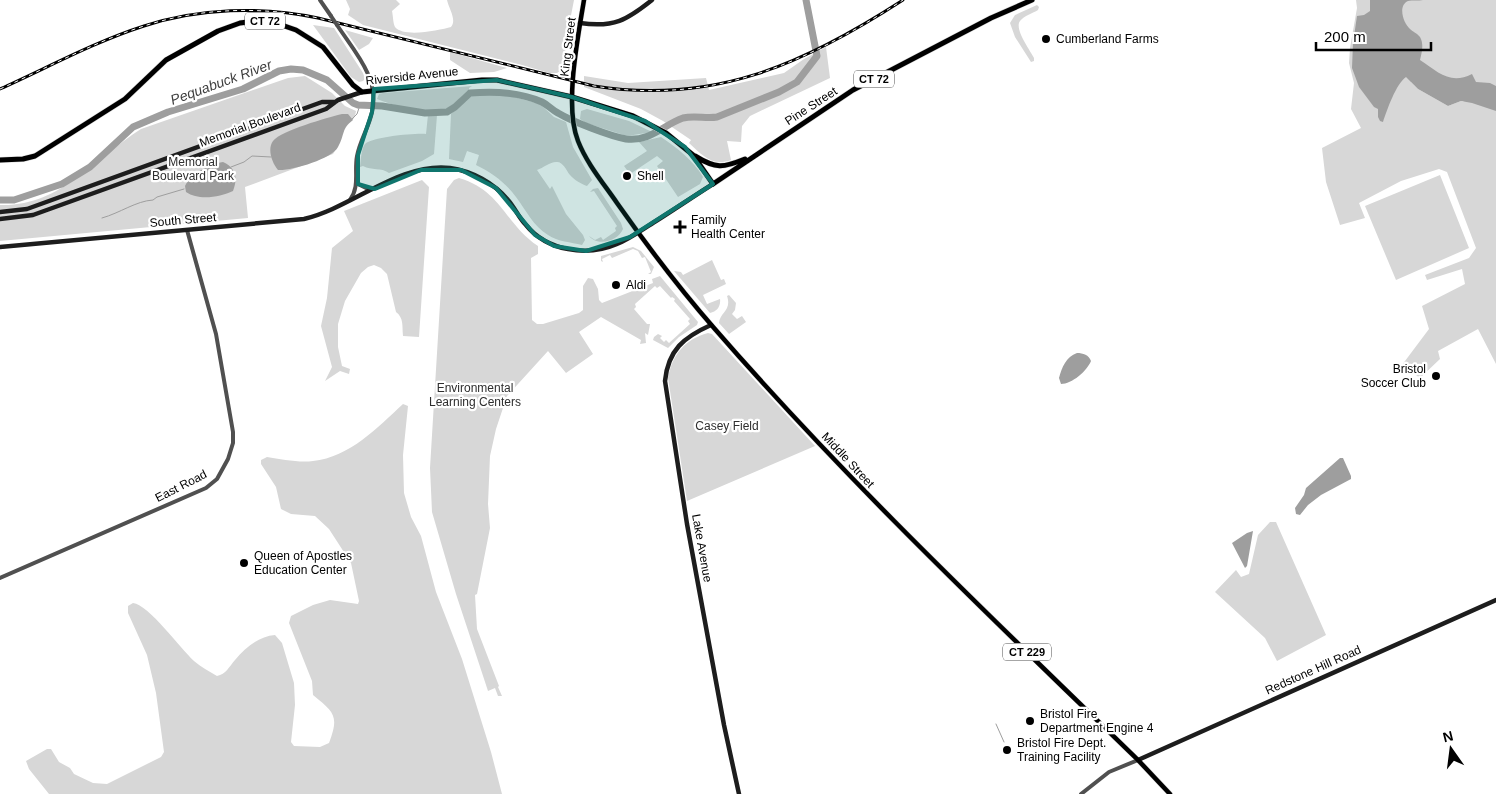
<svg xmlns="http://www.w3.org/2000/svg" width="1496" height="794" font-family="Helvetica,sans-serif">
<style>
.green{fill:#d7d7d7;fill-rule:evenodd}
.water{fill:#9e9e9e}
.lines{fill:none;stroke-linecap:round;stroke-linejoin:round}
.stream{stroke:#9e9e9e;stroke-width:1}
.river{stroke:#9e9e9e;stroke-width:7}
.primary-casing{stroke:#dbdbdb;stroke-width:5.5}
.trunk-casing{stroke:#dbdbdb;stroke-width:6}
.tertiary{stroke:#505050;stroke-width:4}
.secondary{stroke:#1d1d1d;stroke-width:4.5}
.primary{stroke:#000;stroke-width:4.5}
.trunk{stroke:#000;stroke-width:5}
.rail-casing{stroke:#000;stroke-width:3}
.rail{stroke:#fff;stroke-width:1;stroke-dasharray:4;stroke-linecap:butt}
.tertiary-bridge{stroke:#505050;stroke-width:4}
.marked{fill:#0f766e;fill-opacity:0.2;stroke:#0f766e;stroke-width:4;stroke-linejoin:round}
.poi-dot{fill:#000;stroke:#fff;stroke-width:2}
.labels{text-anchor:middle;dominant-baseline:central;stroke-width:4.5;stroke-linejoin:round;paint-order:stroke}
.shield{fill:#fff;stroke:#4c4c4c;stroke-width:1}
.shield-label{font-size:11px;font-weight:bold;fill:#000}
.poi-label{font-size:12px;fill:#000;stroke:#fff;text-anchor:start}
.street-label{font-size:12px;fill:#000;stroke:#fff}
.park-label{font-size:12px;fill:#2e2e2e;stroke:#fff}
.water-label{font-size:14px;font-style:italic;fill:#3f3f3f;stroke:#fff}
</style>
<rect width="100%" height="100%" fill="#fff"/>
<path class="green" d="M346,0H396L400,4L392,11C393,15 393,23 395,27C404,38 440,30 451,27C457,20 449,9 447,0H574L566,41L564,68L557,73H549L522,65L363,25L348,15L350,9Z
M1356,0H1496V364L1478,329L1438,351L1440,359L1420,378L1402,365L1429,329L1422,306L1465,284L1462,269L1427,280L1425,275L1469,258L1476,248L1447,172L1439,169L1401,181L1359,203L1365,218L1340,225L1326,182L1322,148L1361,128L1351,109L1354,83L1349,63L1350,48L1357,8ZM1412,76L1465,102L1461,101L1448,106L1418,89L1411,82Z
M1037,5L1039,7L1038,10C1033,13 1024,16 1020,21C1014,29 1030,50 1034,58V61L1031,62L1015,37L1010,23L1015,15Z
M313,25L334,28L363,73L365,79L363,81L359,82L351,77Z
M345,30L373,38L369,44L359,50Z
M826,47L830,78L750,116L742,126L741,142L727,141L731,160C712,167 702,155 689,143L691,140L663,121L641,109L584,87V76L628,83L706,78L709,90L784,73L804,59Z
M450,52L507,68L494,72L470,73L450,60Z
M305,76L332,93L345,106L356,111C354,124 350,118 345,127C339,135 340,145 333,154L245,187L248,218L0,241V205C60,207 95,158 141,129L288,78Z
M472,86L469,88V90C461,95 456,104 448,108C430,116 394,106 377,99L379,94L383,93Z
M489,94L514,97L540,104L554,117L566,122L573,147L592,180L587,186C582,184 574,180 570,175C566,170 563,161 556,162C550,162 543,168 537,170L550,189L552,186L566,214L583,235L585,240L582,245C571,242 558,242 548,235C533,226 526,210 516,197C505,182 492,173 476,165L479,155L467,151L463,162L449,159L451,114L469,97L474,95Z
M587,109L629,121L652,132L627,136L586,123L580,119L581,111Z
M428,115H437L434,154L422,161L389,173C381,167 372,171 363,166L360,167C361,160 361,149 365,144C372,137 415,133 426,134Z
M661,137C676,147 694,161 703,177L700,184L678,197L657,166L663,161L657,156L630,174L624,166L647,151L639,142Z
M1440,175L1469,248L1396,280L1365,206Z
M459,178C501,190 505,224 538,246V254L531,258L532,320L537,324H543L579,313L583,310V286L588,278L593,279L598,289L599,300L602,303L653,283L652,279L660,276L698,322L697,325L679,337L668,348L653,340L654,337L658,334L662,336L660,338L664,342L666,340L669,343L690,324L688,321L690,319L674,301L675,299L672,297L671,298L660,286L657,288L655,286L635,304L636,307L634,309L647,324H650L648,335L645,333L646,343L640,344L641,340L601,317L579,332L593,354L566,373L548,351L507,396L496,429L490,456L488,504L490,528L477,594L475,595L477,629L499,686L498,687L502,696H498L495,688L488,691L456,594L432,512L430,468L447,189L454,180Z
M422,180L429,187L419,337L403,336C402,326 404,318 396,312L387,274L381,268L374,265L368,267L361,273L345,301L338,324V347L342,366L350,369L349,374L340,371L325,381L332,367L321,326L327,298L332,248L353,231L344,211Z
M598,188L621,223L623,229C618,241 598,247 589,236L595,240L601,237L603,240L616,231L615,228L617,226L594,191L590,192L593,189Z
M633,247L641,251L654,267L651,274H648L651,272L645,257L642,258L638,251L633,249L612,258L610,255L602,259L603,262L601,261V256Z
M712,260L721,280L724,279L726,284L703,295L707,304L720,299C721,306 717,312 710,313L674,271L681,272L683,275Z
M729,295L736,303L735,310L732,314L737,319L742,316L746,322L729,334L719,323C720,312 732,311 727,296Z
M708,333L712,334L815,446L687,501L668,378C672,355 685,339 708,333Z
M403,404L408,406L403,455L404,493L411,517L421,536L436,592L462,659L491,752L502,794H49L29,769L26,761L47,749H51L59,762L70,768L74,774L93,783L107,784L161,757L164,752L156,693L147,655L128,613V606L133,603C149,605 180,648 194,661C201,667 209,671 217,676C226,674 229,667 235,660C245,648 259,636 275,635L282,643L294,683L295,705L291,742L294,746L320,747L329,743C339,716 335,713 313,695L312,681L289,623L291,616L313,605L330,600L358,604L359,601L351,563L329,529L315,516L291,514L281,509L276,487L261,464V460L267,457C281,459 299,463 313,461C350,457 377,428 403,404Z
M1270,522H1276L1326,635L1277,661L1265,638L1215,592L1236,570L1241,577L1249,574L1258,535Z"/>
<path class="water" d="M1370,0H1423C1419,1 1412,0 1408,1C1397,6 1404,24 1410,29C1413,32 1417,33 1420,37C1424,44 1422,52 1420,60C1438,72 1450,85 1472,74L1476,82L1490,83L1496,86V111L1472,103L1461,101L1448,106L1418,89L1406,77C1396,84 1387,110 1383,122L1380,121L1378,117V109L1374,107L1359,87L1352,68L1353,43L1357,16L1364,15L1370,11Z
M342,114H348L353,120C341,129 345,135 338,147C332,159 291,171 278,170C272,163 267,149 273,141C282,130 327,118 342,114Z
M223,162C236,168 238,178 233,191C220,197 199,201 186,192L185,186C192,173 209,164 223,162Z
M1077,353C1083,353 1089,355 1091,361C1087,371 1072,384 1061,384L1059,378C1062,367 1066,357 1077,353Z
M1340,458H1343L1351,476V479L1321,495L1308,505L1300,515L1296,514L1295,508L1304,495L1306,488Z
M1253,531L1247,566L1245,568L1232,543L1247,533Z"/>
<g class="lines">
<path class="stream" d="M352,119L357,114L360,105
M231,167L244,162L252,156L271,157
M102,218C120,213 136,201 153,200L157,197L184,189
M996,724L1004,742"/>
<path class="river" d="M0,200H14L62,184L90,167L133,127L168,112L243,89L279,71L291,69L303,70L327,80L353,103L358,105L382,106L425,113L447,112L455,107L470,93C494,91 520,92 542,102C548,105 552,110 558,113C573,122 610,136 626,139C650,142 663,125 683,118C695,115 706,119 717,117L779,92L797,82L817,56L806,0"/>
<g class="primary-casing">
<path id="primary" d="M584,0C578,37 564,106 578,141C587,164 604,184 617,203C648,247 679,288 714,328C846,480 993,619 1138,760L1170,794"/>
</g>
<g class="trunk-casing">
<path id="trunk" d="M695,156C716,169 723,168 745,159
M0,160L23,159L35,156L125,99L166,60L218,31L240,23L256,21L273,22L296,30L323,47L353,85L362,92L482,80H497L572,97L633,116L666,133L693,155L713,184L853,90L991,18L1032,0"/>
</g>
<path class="tertiary" d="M320,0L331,16
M337,25C354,51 380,78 372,112C369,127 360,140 357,156C354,172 360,186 350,200
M358,184L366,188L373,189
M0,578L206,488L217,479L228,459L233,443V432L216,334L187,230
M1081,794L1109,772L1138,760"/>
<path class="secondary" d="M580,23C614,28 627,20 652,0
M0,212L27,209L322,102H335
M0,219L33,215L326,109L338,100L362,92
M0,247L304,219C352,208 399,162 450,168C472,171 494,183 508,200C515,208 519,218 526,225C547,251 587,257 617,244C630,239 643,229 656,221C675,209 694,196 713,184
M711,325C684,337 668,350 665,381L687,524L724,725L739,794
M1138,760L1496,600"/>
<use href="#primary" class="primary"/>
<use href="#trunk" class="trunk"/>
<g class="rail-casing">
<path id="rail" d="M0,89C47,68 94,42 144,26C199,8 261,6 318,18L594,86C714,105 804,64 903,0"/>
</g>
<use href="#rail" class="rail"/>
<path class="tertiary-bridge" d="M331,16L337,25"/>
</g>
<path class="marked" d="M497,80L572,97L645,121L685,147L713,184L630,237L586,251L554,246L535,235L496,188L461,170H421L375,189L358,184V155L372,112L374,89Z"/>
<g class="poi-dot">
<circle cx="1046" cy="39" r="5"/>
<circle cx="627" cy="176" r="5"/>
<path d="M677.5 219.5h5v5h5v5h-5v5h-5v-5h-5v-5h5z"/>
<circle cx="616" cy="285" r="5"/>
<circle cx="1436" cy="376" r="5"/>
<circle cx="244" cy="563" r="5"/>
<circle cx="1030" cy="721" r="5"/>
<circle cx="1007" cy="750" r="5"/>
</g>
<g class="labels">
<g class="shield">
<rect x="245" y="12.5" width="40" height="17" rx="4"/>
<rect x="854" y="70.5" width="40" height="17" rx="4"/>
<rect x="1003" y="643.5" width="48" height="17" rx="4"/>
</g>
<g class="shield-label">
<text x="265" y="21">CT 72</text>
<text x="874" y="79">CT 72</text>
<text x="1027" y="652">CT 229</text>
</g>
<g class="poi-label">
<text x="1056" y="39">Cumberland Farms</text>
<text x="637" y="176">Shell</text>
<text x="691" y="220">Family<tspan x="691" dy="14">Health Center</tspan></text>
<text x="626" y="285">Aldi</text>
<text x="1426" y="369" text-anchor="end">Bristol<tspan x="1426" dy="14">Soccer Club</tspan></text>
<text x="254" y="556">Queen of Apostles<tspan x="254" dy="14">Education Center</tspan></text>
<text x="1040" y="714">Bristol Fire<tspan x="1040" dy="14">Department Engine 4</tspan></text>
<text x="1017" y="743">Bristol Fire Dept.<tspan x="1017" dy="14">Training Facility</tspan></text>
</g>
<g class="street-label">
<text transform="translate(568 47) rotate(-83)">King Street</text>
<text transform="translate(412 76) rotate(-6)">Riverside Avenue</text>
<text transform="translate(811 106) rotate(-33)">Pine Street</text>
<text transform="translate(250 125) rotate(-20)">Memorial Boulevard</text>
<text transform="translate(183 220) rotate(-5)">South Street</text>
<text transform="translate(848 460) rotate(47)">Middle Street</text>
<text transform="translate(181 486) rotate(-27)">East Road</text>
<text transform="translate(702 548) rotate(80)">Lake Avenue</text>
<text transform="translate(1313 670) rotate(-24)">Redstone Hill Road</text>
</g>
<g class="park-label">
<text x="193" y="162">Memorial<tspan x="193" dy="14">Boulevard Park</tspan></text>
<text x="475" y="388">Environmental<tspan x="475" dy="14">Learning Centers</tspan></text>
<text x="727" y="426">Casey Field</text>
</g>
<g class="water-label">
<text transform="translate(221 82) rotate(-20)">Pequabuck River</text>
</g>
</g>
<g transform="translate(1451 749) rotate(346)" stroke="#ffffff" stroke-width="4" paint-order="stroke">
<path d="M0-4L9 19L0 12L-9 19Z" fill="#000000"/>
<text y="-8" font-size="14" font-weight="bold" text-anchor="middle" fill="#000000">N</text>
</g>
<path d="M1316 42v8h115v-8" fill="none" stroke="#000000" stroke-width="2.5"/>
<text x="1324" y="42" font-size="15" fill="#000000" stroke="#ffffff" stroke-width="4" paint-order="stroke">200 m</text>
</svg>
